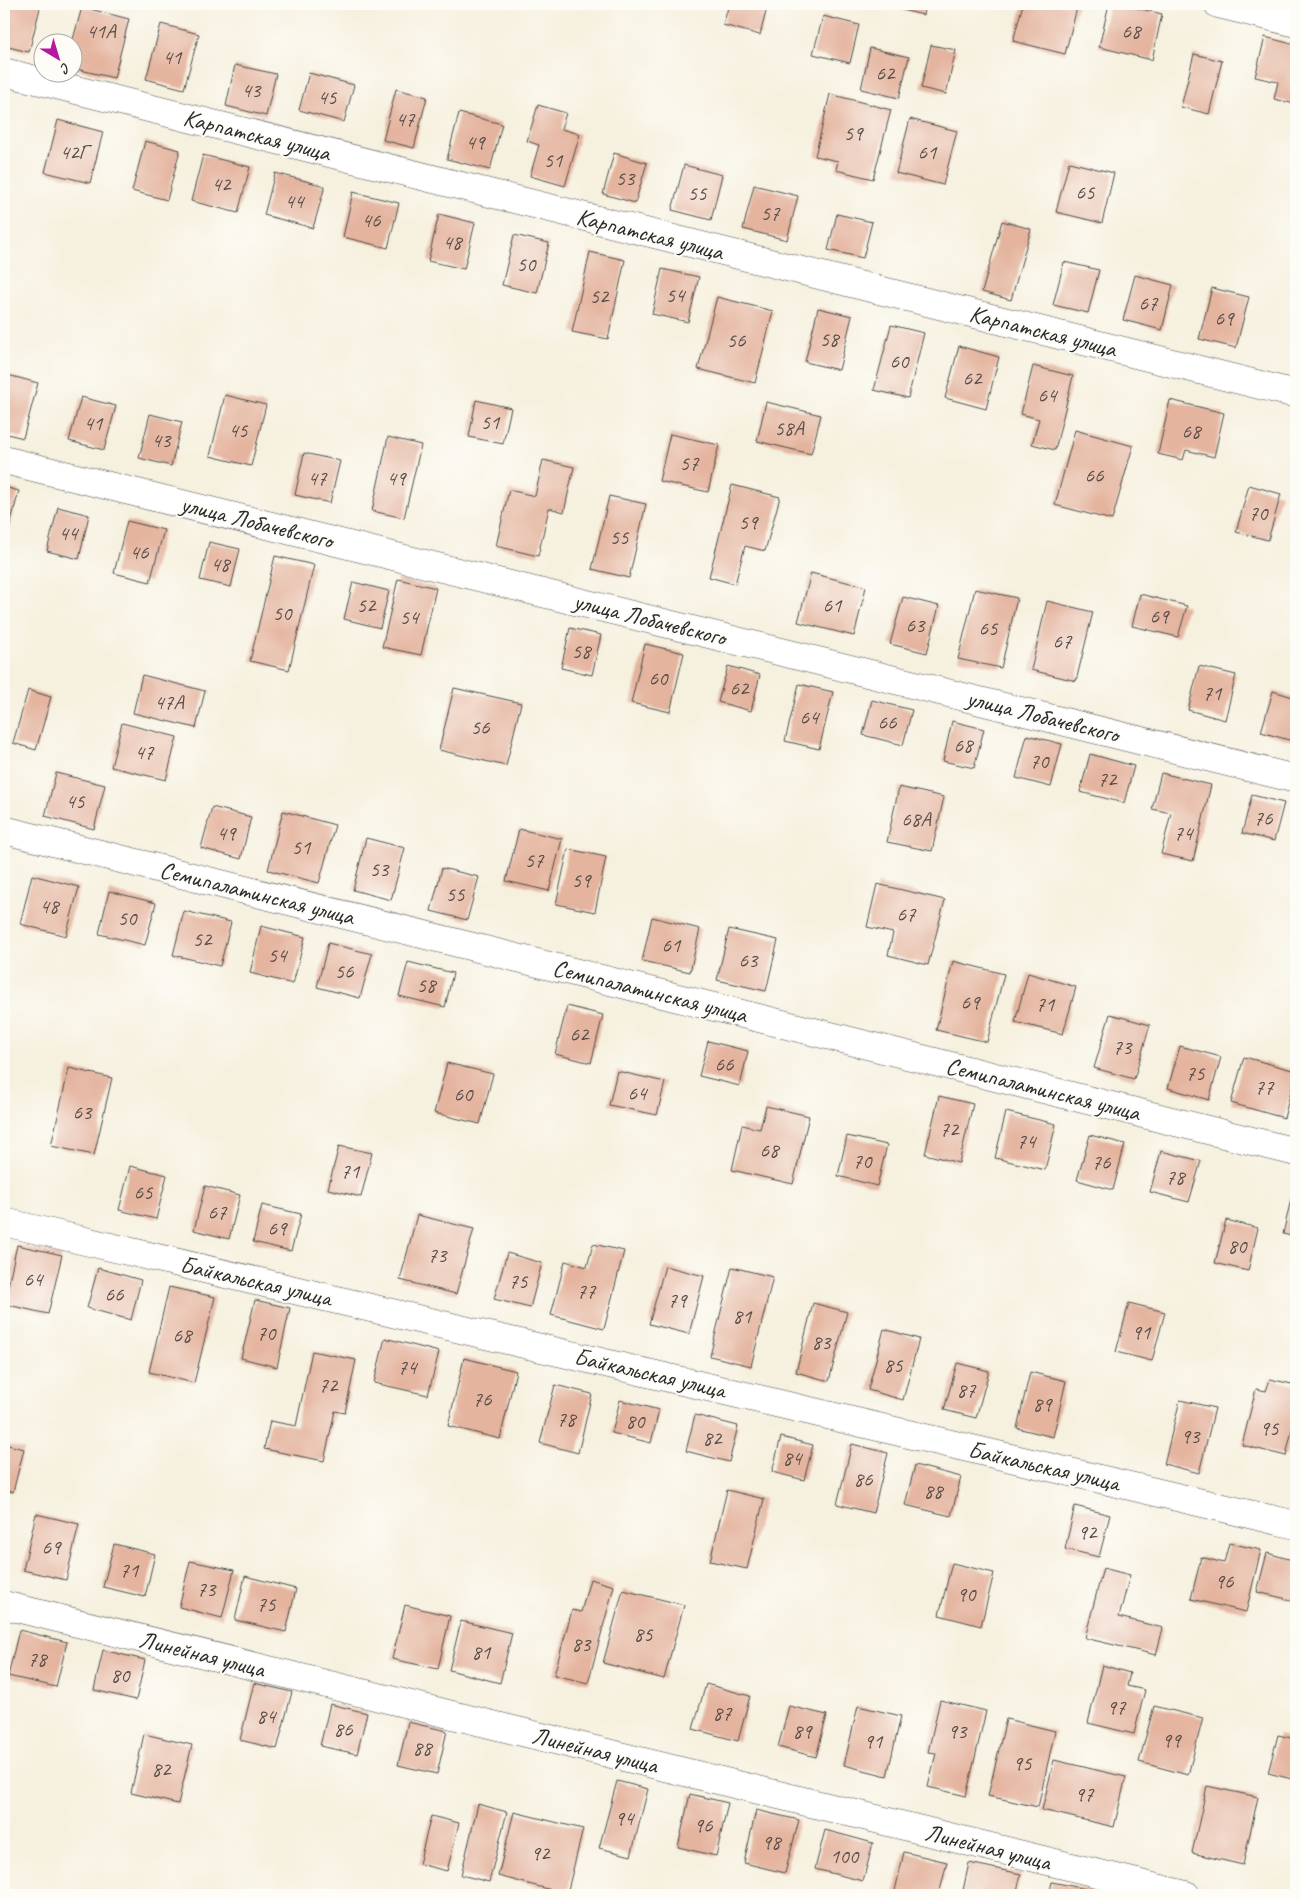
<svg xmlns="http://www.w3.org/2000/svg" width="1300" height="1899" font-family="Caveat,sans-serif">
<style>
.building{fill:#e4b49e}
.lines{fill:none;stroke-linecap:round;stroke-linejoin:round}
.street-casing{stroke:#494946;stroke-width:29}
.street{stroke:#fff;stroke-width:28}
.labels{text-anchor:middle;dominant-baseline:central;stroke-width:4;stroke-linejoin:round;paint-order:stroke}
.number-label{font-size:21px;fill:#594d48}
.street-label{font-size:24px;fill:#2b2b2b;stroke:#fdfcf7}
</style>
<rect width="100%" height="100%" fill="#fdfcf7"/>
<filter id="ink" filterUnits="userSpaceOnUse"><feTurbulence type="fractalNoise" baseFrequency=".02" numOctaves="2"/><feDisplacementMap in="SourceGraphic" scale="10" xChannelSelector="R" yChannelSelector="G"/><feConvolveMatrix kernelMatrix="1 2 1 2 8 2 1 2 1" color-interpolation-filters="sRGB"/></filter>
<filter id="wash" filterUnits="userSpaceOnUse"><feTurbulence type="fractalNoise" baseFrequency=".0096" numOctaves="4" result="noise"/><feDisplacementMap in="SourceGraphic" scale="20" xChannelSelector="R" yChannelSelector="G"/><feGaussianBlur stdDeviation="1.12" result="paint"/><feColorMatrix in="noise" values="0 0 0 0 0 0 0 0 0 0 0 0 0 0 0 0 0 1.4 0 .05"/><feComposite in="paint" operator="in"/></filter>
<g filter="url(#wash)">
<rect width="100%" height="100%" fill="#f6f0de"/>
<g id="blocks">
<path class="building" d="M4,4H41L29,52L4,46Z
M729,4H768L760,35L723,25Z
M878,4H925L923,15Z
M1023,4H1078L1065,54L1013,41Z
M1109,4H1120L1162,14L1152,60L1099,47Z
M82,7L129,19L114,78L72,68V43Z
M823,16L859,25L850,63L813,54Z
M161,24L199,34L184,89L146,79Z
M1265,37L1296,45L1295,104L1274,99L1278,82L1255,77Z
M931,45L956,50L946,94L921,88Z
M870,48L909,57L899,98L861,89Z
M1194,54L1222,61L1209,114L1181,107Z
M235,65L276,74L266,116L226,106Z
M309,73L354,85L344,122L299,110Z
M396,89L427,97L414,148L383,140Z
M830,94L891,110L873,179L836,170L838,161L815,156Z
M538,105L566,113L561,129L580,134L565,186L530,176L539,145L527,141Z
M459,113L502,124L490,170L447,159Z
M910,119L957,131L943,185L896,173Z
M58,120L103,132L90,183L45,172Z
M145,141L180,150L167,200L132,191Z
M614,153L647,163L635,203L603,194Z
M203,155L250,167L238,213L191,201Z
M1069,162L1114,173L1102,223L1056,212Z
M684,165L722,175L711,220L672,210Z
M275,173L325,186L313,228L264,215Z
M754,185L798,196L787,240L743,229Z
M353,192L399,203L388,248L343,237Z
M439,214L475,223L464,269L428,261Z
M837,214L872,222L863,258L828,250Z
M1002,221L1031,229L1011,300L982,292Z
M514,235L549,243L537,293L502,285Z
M590,252L625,260L608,339L572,332Z
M1064,262L1099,270L1088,313L1053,305Z
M662,269L699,277L688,322L652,314Z
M1135,275L1173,285L1162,330L1123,320Z
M1212,288L1249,297L1236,348L1199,339Z
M717,297L773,311L755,383L698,369Z
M818,308L852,316L839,370L805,362Z
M891,325L924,333L908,398L874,390Z
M959,346L999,357L986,409L945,398Z
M1033,366L1073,376L1055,450L1032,444L1039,419L1021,414Z
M4,374L38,383L23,438L4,433Z
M225,395L266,405L251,466L210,456Z
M81,397L116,406L104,450L69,441Z
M476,400L511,408L503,444L469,437Z
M1170,400L1224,413L1214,457L1186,450L1183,460L1158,454Z
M766,402L821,415L811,454L757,441Z
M150,414L182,422L171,466L139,458Z
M1075,430L1133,446L1112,520L1055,505Z
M670,434L719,445L708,492L659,481Z
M388,437L421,445L404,518L372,511Z
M304,453L340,461L330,503L295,495Z
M543,460L574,467L564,512L549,508L538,556L496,546L509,490L535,496Z
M732,485L780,497L765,551L745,546L735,584L709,577Z
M1249,485L1281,494L1268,540L1236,532Z
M4,487L19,491L4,547Z
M609,496L646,504L629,578L592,569Z
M58,507L89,515L79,559L47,551Z
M127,521L164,530L150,582L114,573Z
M209,542L240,549L231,587L200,580Z
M275,556L314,565L289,670L250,661Z
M811,573L866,587L854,636L798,622Z
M398,579L436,588L421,655L382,647Z
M353,582L389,591L380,628L344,619Z
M975,589L1017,598L1001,668L958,659Z
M1140,594L1187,606L1178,637L1132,626Z
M903,597L939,606L927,653L890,644Z
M1047,601L1093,612L1076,681L1031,670Z
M570,628L601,635L592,675L561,668Z
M645,644L684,653L670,712L631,703Z
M728,666L760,675L751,711L718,702Z
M1199,666L1236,675L1225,720L1188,710Z
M142,675L205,691L196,728L133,713Z
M799,684L833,692L819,749L785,741Z
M454,688L521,703L506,766L439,750Z
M28,690L51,697L36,750L13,743Z
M1273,691L1296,698V742L1261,732Z
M872,700L912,710L903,745L863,735Z
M952,721L984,729L974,768L943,761Z
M122,723L177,737L166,780L111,767Z
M1027,735L1062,744L1051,787L1016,778Z
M1090,754L1134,766L1124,803L1080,792Z
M56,773L105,785L94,829L45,816Z
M1161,773L1211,785L1193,861L1161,854L1171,813L1152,809Z
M899,787L944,797L932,851L887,842Z
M1252,795L1284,803L1274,841L1242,833Z
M212,807L251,817L241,859L201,848Z
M283,811L335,825L319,883L268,870Z
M519,829L562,839L549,891L506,881Z
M366,838L405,848L391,900L353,890Z
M568,849L606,857L595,912L556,904Z
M442,868L479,877L467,920L431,911Z
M32,875L79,887L66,936L20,924Z
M877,884L945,900L928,965L888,955L893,933L867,927Z
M109,891L156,903L145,945L99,934Z
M184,911L231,922L220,966L173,955Z
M652,917L700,929L690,972L642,961Z
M261,926L305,937L293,984L250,973Z
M729,929L778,940L766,991L717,980Z
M328,943L372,954L360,998L317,987Z
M953,961L1004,974L987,1042L936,1030Z
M408,962L453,973L445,1007L399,996Z
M1028,973L1076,987L1063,1034L1015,1022Z
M567,1006L603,1015L591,1063L555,1054Z
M1110,1014L1150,1025L1134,1079L1094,1068Z
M708,1041L748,1051L740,1086L699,1076Z
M1180,1046L1221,1057L1209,1100L1168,1088Z
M1244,1057L1296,1071L1284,1118L1231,1103Z
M447,1063L493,1074L480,1124L434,1113Z
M69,1068L112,1078L94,1155L51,1146Z
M617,1071L665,1082L657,1115L609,1105Z
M939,1096L973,1104L959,1163L925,1154Z
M766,1106L809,1116L793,1184L732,1170L742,1125L760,1129Z
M1006,1112L1056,1124L1045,1170L995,1158Z
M1090,1135L1125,1144L1113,1190L1077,1180Z
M847,1136L887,1145L877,1186L838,1176Z
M339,1146L372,1153L361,1197L328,1189Z
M1161,1151L1201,1161L1189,1202L1150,1192Z
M130,1166L167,1175L156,1219L119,1210Z
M205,1186L240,1195L229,1239L194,1230Z
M1294,1186H1296V1237L1283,1234Z
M262,1205L301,1214L291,1251L253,1242Z
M417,1215L474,1229L456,1294L400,1280Z
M1226,1220L1258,1228L1248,1271L1215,1263Z
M593,1244L624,1251L604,1329L551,1315L565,1261L587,1267Z
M17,1245L62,1255L48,1314L4,1304Z
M507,1253L542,1263L530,1308L494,1299Z
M665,1266L704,1276L689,1334L649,1324Z
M732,1267L773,1277L751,1366L710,1356Z
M98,1268L141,1280L131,1320L87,1308Z
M169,1287L215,1297L194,1383L149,1372Z
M255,1300L290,1308L277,1367L241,1358Z
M813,1303L847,1312L829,1381L796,1372Z
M1129,1303L1165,1312L1152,1361L1116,1352Z
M884,1329L919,1339L903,1400L868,1390Z
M385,1338L439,1352L428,1395L374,1383Z
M312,1351L356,1360L345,1413L335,1411L324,1461L264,1449L270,1421L296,1426Z
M464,1358L516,1371L500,1439L448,1426Z
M957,1363L989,1371L976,1418L944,1410Z
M1030,1372L1066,1381L1053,1437L1017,1428Z
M1270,1379L1296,1385V1412L1286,1456L1242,1445L1256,1389L1266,1391Z
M555,1385L592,1394L578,1453L540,1443Z
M620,1400L659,1410L651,1443L612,1433Z
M1180,1400L1215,1408L1199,1473L1164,1464Z
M695,1415L738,1426L729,1462L686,1451Z
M781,1437L813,1445L804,1480L772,1472Z
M4,1444L24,1449L13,1492L4,1490Z
M852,1444L888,1453L873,1513L837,1504Z
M915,1465L961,1477L951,1516L905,1505Z
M727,1490L764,1499L747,1569L710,1561Z
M1075,1506L1110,1515L1099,1557L1065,1549Z
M36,1514L79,1524L66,1580L23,1570Z
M1229,1543L1261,1550L1246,1612L1191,1599L1201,1557L1224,1563Z
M114,1544L155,1554L145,1597L103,1587Z
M1267,1553L1296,1561V1601L1257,1592Z
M190,1561L234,1570L222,1618L179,1607Z
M952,1563L994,1573L981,1626L939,1615Z
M1103,1568L1130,1575L1119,1617L1163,1628L1156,1655L1085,1638Z
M245,1576L296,1589L286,1632L235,1620Z
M590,1579L614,1586L588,1683L554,1675L572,1610L581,1612Z
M623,1590L684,1605L664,1679L603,1663Z
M405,1605L450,1616L438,1669L392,1659Z
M461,1621L512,1633L500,1683L449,1670Z
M19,1630L67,1642L56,1687L8,1676Z
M103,1650L145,1660L136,1700L94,1690Z
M1102,1665L1130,1673L1127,1686L1145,1690L1134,1734L1088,1723Z
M254,1683L292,1692L277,1749L240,1740Z
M706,1684L750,1696L738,1741L693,1729Z
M940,1700L986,1711L966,1796L928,1787L936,1753L928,1752Z
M330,1704L367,1713L357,1754L320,1746Z
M789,1706L827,1715L816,1757L778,1747Z
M858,1706L901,1716L887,1776L844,1765Z
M1154,1706L1203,1718L1188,1775L1139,1762Z
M1006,1719L1055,1731L1038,1807L988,1796Z
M408,1722L447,1731L437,1774L398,1765Z
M144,1734L192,1745L178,1804L131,1793Z
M1278,1735L1296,1739V1780L1268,1773Z
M1054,1760L1126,1777L1114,1827L1042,1810Z
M617,1781L648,1789L631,1856L599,1848Z
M1207,1786L1258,1797L1243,1865L1192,1853Z
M690,1794L728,1803L716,1856L678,1847Z
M478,1804L507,1812L489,1882L461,1875Z
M756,1810L799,1820L785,1873L744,1863Z
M514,1812L583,1829L567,1894L498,1876Z
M431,1816L459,1823L447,1871L419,1864Z
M825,1830L873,1843L863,1881L815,1869Z
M904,1852L947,1862L939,1895H894Z
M969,1863L1021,1874L1016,1895H962Z
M1052,1882L1096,1891L1095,1895H1049Z"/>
</g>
</g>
<g filter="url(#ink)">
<use href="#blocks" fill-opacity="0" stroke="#494946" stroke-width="1"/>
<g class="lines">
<g class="street-casing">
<path id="street" d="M1218,4L1296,23
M4,72L1296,394
M4,460L1296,779
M4,830L1296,1152
M4,1222L1296,1525
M4,1605L1186,1895"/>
</g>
<use href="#street" class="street"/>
</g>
</g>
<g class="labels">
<g class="number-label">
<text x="101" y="31">41А</text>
<text x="1131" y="31">68</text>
<text x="172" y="57">41</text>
<text x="885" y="73">62</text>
<text x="251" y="90">43</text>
<text x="327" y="97">45</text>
<text x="405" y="119">47</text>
<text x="853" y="133">59</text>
<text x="475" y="142">49</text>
<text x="74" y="152">42Г</text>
<text x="927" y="152">61</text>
<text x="553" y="160">51</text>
<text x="625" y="178">53</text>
<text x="221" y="184">42</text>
<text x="1085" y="192">65</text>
<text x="697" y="193">55</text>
<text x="294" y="201">44</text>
<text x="770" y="213">57</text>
<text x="371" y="220">46</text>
<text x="452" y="242">48</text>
<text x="526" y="264">50</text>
<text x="675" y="295">54</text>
<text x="599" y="296">52</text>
<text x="1148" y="303">67</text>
<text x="1224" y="318">69</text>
<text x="829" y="339">58</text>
<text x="736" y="340">56</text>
<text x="899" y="361">60</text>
<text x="972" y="378">62</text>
<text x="1047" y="395">64</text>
<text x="490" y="422">51</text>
<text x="93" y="423">41</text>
<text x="789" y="428">58А</text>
<text x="238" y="430">45</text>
<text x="1191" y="431">68</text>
<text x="161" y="440">43</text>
<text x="689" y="463">57</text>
<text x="1094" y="475">66</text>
<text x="317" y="478">47</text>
<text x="396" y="478">49</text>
<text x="1258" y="513">70</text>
<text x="748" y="522">59</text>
<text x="68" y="533">44</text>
<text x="619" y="537">55</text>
<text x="139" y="552">46</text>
<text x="220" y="564">48</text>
<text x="366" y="605">52</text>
<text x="832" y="605">61</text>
<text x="282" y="613">50</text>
<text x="1159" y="616">69</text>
<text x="409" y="617">54</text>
<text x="915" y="625">63</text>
<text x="988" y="628">65</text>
<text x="1062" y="641">67</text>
<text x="581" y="651">58</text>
<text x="658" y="678">60</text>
<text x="739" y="688">62</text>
<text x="1212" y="693">71</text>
<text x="169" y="702">47А</text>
<text x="809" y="717">64</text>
<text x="887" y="722">66</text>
<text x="480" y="727">56</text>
<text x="963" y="745">68</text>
<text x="144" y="752">47</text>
<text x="1039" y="761">70</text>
<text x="1107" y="779">72</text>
<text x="75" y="801">45</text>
<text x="1263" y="818">76</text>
<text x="916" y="819">68А</text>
<text x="226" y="833">49</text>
<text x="1183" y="833">74</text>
<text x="301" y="847">51</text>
<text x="534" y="860">57</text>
<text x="379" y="869">53</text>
<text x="581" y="880">59</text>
<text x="455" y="894">55</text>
<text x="49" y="906">48</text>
<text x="906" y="914">67</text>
<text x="127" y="918">50</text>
<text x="202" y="939">52</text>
<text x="671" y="945">61</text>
<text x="277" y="955">54</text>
<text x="748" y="960">63</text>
<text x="344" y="971">56</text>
<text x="426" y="985">58</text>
<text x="970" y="1002">69</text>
<text x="1045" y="1004">71</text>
<text x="579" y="1034">62</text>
<text x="1122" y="1047">73</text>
<text x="724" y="1064">66</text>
<text x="1195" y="1073">75</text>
<text x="1264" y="1087">77</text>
<text x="637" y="1093">64</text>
<text x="463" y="1094">60</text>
<text x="82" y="1112">63</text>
<text x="949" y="1129">72</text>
<text x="1026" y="1141">74</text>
<text x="769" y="1150">68</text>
<text x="862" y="1161">70</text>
<text x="1101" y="1162">76</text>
<text x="350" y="1171">71</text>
<text x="1175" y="1177">78</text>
<text x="143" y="1192">65</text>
<text x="217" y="1212">67</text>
<text x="277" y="1228">69</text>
<text x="1237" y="1246">80</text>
<text x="437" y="1255">73</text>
<text x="33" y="1279">64</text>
<text x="518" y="1281">75</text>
<text x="586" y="1291">77</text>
<text x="114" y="1294">66</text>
<text x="677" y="1300">79</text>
<text x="742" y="1316">81</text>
<text x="1141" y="1332">91</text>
<text x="266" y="1333">70</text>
<text x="182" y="1335">68</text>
<text x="821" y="1342">83</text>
<text x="893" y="1365">85</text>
<text x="407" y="1367">74</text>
<text x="328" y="1385">72</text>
<text x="966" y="1390">87</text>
<text x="482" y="1399">76</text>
<text x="1042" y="1404">89</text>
<text x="566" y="1419">78</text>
<text x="635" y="1421">80</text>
<text x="1269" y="1428">95</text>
<text x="1190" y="1436">93</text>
<text x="712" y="1438">82</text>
<text x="792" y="1458">84</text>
<text x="863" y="1479">86</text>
<text x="933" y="1491">88</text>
<text x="1087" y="1532">92</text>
<text x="51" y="1547">69</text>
<text x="129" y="1570">71</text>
<text x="1224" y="1581">96</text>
<text x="206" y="1589">73</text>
<text x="966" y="1594">90</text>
<text x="266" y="1604">75</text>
<text x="643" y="1634">85</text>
<text x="581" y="1644">83</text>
<text x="481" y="1652">81</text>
<text x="37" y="1659">78</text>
<text x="120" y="1675">80</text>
<text x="1116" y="1707">97</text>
<text x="722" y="1713">87</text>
<text x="266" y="1716">84</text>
<text x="343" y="1729">86</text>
<text x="802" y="1731">89</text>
<text x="957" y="1731">93</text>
<text x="1171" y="1740">99</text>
<text x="873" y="1741">91</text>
<text x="422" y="1748">88</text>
<text x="1022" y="1763">95</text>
<text x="161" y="1769">82</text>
<text x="1084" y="1794">97</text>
<text x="624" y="1818">94</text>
<text x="703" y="1825">96</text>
<text x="771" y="1842">98</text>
<text x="540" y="1853">92</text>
<text x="844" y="1856">100</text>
</g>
<g class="street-label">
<text transform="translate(257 135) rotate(14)">Карпатская улица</text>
<text transform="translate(650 234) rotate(14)">Карпатская улица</text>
<text transform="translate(1043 331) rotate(14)">Карпатская улица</text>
<text transform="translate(257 522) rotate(14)">улица Лобачевского</text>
<text transform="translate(650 619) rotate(14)">улица Лобачевского</text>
<text transform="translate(1043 716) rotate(14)">улица Лобачевского</text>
<text transform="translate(257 893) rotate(14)">Семипалатинская улица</text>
<text transform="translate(650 991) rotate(14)">Семипалатинская улица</text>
<text transform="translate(1043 1089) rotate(14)">Семипалатинская улица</text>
<text transform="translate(256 1281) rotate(13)">Байкальская улица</text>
<text transform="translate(650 1373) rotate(13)">Байкальская улица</text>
<text transform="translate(1044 1466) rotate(13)">Байкальская улица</text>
<text transform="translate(202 1654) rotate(14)">Линейная улица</text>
<text transform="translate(595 1750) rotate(14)">Линейная улица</text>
<text transform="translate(988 1847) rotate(14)">Линейная улица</text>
</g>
</g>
<rect width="1300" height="1899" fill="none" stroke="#fdfcf7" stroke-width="20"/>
<g transform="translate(58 58) rotate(142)"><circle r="24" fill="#fdfcf7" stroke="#a9a8a5"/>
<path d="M0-4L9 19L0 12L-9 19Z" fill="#b5179e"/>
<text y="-8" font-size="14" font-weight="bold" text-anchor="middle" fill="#2b2b2b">С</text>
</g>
</svg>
